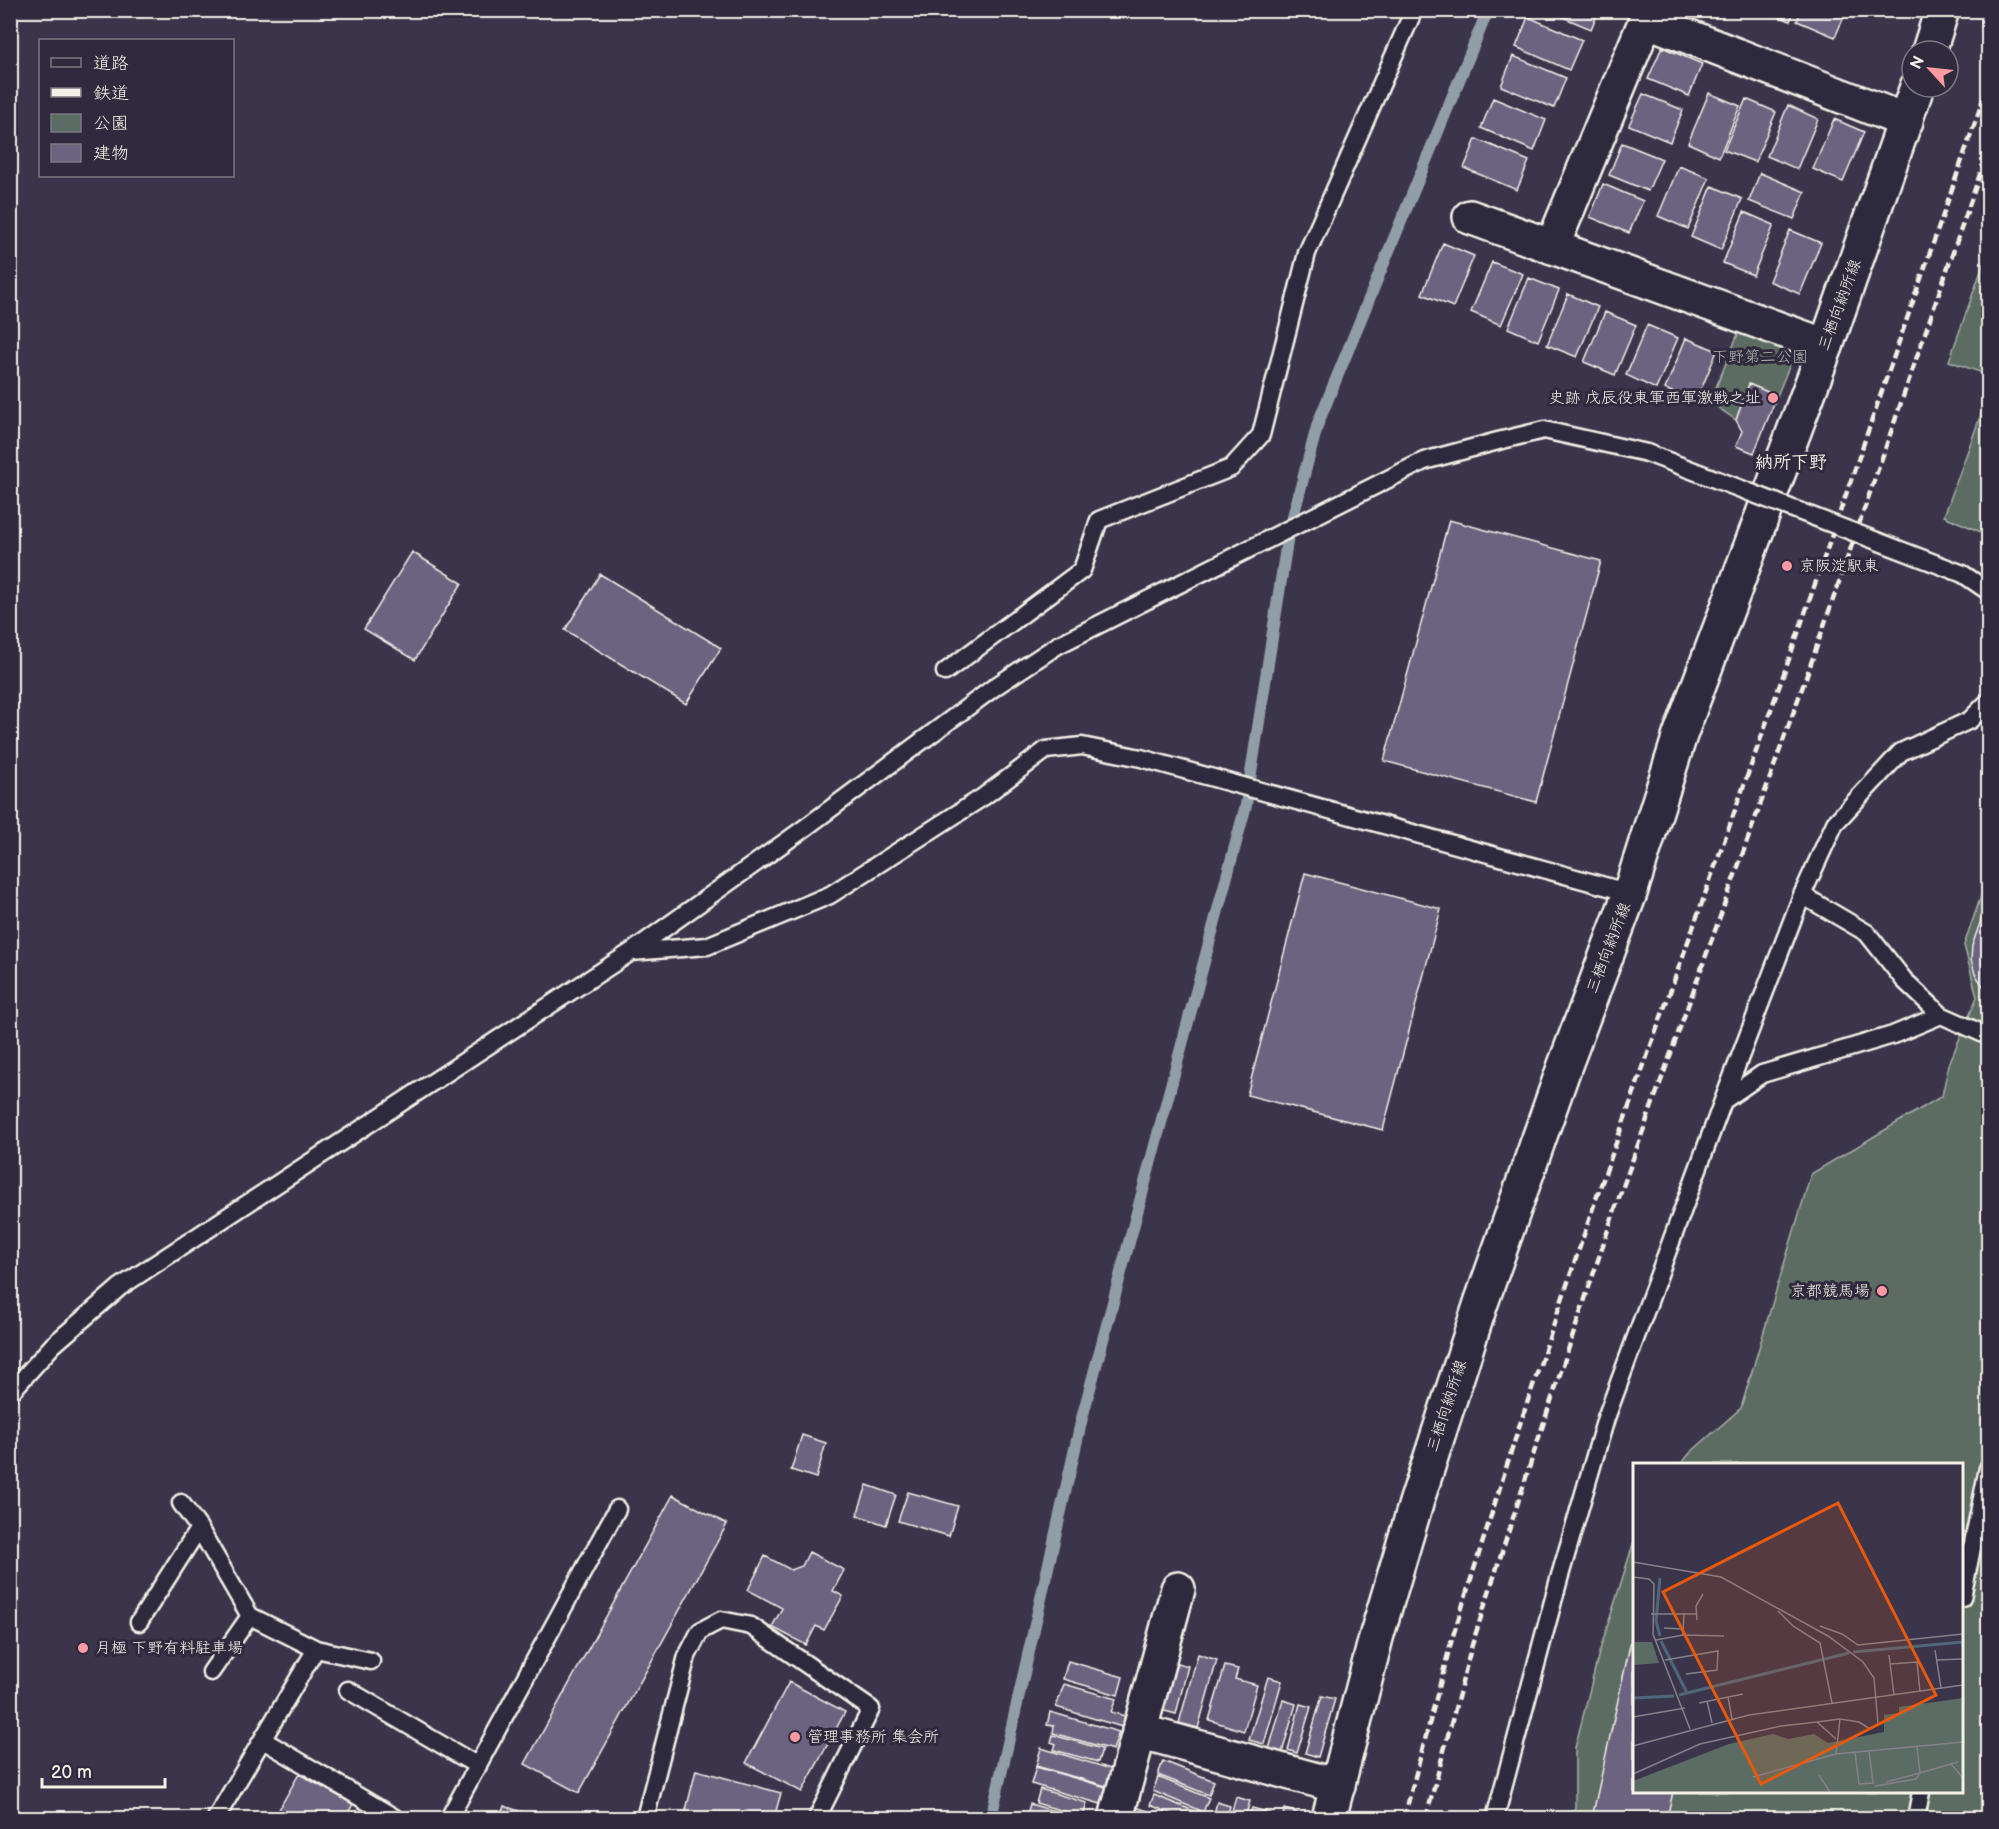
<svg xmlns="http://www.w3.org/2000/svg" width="1999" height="1829" font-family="'Balsamiq Sans','Klee One',sans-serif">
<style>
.green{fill:#5b6c64;stroke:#a8aea6;stroke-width:1.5}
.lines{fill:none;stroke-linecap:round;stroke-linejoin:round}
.stream{stroke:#929ea7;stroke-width:12}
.building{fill:#6c6381;stroke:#f4f1e8;stroke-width:1.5}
.service-casing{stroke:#f4f1e8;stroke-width:21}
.minor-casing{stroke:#f4f1e8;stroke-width:38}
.secondary-casing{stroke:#f4f1e8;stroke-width:38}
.service{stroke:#2f2a3d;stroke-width:16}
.minor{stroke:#2f2a3d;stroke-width:33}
.secondary{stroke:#2f2a3d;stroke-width:33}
.rail{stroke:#f4f1e8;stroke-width:4.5;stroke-dasharray:9 4.5;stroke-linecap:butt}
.service-bridge-casing{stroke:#f4f1e8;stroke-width:21;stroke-linecap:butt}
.service-bridge{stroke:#2f2a3d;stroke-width:16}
.poi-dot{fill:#ff9aa2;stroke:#2f2a3d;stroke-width:2}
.labels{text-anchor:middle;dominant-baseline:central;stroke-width:6;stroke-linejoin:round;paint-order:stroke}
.street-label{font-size:16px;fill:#f4f1e8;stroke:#2f2a3d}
.park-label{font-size:16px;fill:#afb5ad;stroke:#2f2a3d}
.poi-label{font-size:16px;fill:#f4f1e8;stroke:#2f2a3d;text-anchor:start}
.neighbourhood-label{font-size:18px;font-weight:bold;fill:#f4f1e8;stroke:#2f2a3d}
.inset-river{fill:none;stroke:#50677b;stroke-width:3}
.inset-road{fill:none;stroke:#85808a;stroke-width:1.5}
.view{fill:#e8590c;fill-opacity:0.15;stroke:#e8590c;stroke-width:3}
.inset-edge{fill:none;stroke:#f4f1e8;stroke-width:3}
</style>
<rect width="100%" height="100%" fill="#3b354b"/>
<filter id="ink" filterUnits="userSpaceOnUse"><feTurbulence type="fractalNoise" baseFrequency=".0167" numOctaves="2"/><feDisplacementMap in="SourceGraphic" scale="12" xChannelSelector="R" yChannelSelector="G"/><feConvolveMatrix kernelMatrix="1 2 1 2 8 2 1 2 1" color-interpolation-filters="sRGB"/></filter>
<g filter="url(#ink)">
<path class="green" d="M1988,251V375L1949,361Z
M1745,317L1800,340L1777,396L1749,385L1736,420L1710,402Z
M1988,395V535L1944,516Z
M1988,876V1818H1575V1748L1599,1653L1634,1541V1792H1962V1464H1681L1691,1452L1741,1408L1811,1174L1942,1096L1949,1064L1977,997L1964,945Z"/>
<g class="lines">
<path class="stream" d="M991,1818L1082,1418L1246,805L1288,535L1318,423L1488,10"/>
</g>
<path class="building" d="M1546,10H1599L1591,29Z
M1764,10H1795L1790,21Z
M1801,10H1847L1835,37L1797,21Z
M1528,17L1582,40L1569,70L1516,47Z
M1662,47L1702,64L1689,96L1648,79Z
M1513,56L1566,78L1554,108L1501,86Z
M1709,93L1740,106L1719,157L1688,143Z
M1643,94L1683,110L1670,142L1629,125Z
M1493,98L1546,120L1534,151L1481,128Z
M1746,99L1776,112L1755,162L1724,150Z
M1788,105L1818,119L1797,169L1767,156Z
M1834,119L1864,132L1843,182L1813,169Z
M1476,139L1529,161L1517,190L1464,168Z
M1622,143L1662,159L1648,191L1609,175Z
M1679,166L1709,178L1688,229L1658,216Z
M1760,173L1805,192L1794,219L1749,201Z
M1603,184L1643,201L1629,233L1590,217Z
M1712,186L1742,199L1721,250L1691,237Z
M1744,212L1774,225L1753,275L1723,263Z
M1790,230L1821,243L1800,294L1769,281Z
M1443,243L1474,256L1453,307L1422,294Z
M1492,262L1523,274L1501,325L1471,312Z
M1529,278L1559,290L1538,341L1508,328Z
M1568,294L1598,307L1577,357L1547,345Z
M1605,312L1636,325L1615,375L1584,362Z
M1647,325L1678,338L1656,389L1626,375Z
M1686,338L1717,351L1696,402L1665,389Z
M1749,384L1777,396L1754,453L1736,446L1742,431L1736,420Z
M1449,520L1601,561L1536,802L1384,761Z
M412,552L462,583L415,660L364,629Z
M600,574L721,648L686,704L565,630Z
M1305,873L1441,909L1383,1130L1247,1095Z
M1988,900V989L1983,986L1975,974L1971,960L1972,946Z
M802,1435L826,1443L816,1478L791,1470Z
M867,1485L896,1495L886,1525L857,1515Z
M908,1492L958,1506L949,1536L898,1521Z
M673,1495L727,1524L579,1793L525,1764Z
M809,1552L844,1570L833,1591L843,1596L824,1630L816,1626L806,1645L772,1627L782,1608L748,1590L765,1556L791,1570L802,1566Z
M1634,1627V1792H1673L1667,1818H1592Z
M1198,1654L1217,1660L1198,1728L1179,1723Z
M1068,1661L1123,1677L1118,1695L1063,1679Z
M1173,1662L1188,1666L1176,1714L1161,1710Z
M1225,1666L1238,1669L1235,1679L1257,1685L1244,1731L1209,1720Z
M1268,1677L1282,1681L1264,1744L1249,1740Z
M789,1682L845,1712L802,1792L746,1763Z
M1064,1684L1116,1699L1111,1712L1125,1716L1122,1727L1056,1707Z
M1322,1696L1335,1699L1318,1757L1305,1753Z
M1283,1700L1296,1704L1282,1753L1269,1749Z
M1300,1704L1311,1707L1297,1753L1288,1750Z
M1050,1712L1119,1732L1113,1750L1053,1733L1054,1726L1047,1725Z
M1053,1735L1102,1749L1098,1762L1054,1750L1056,1744L1051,1742Z
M1041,1748L1111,1769L1106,1786L1036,1766Z
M1163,1761L1214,1781L1209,1795L1158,1775Z
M1036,1767L1106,1787L1101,1804L1031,1784Z
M696,1770L781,1793L774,1818H684Z
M299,1774L353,1804L345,1818H274Z
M1158,1777L1209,1798L1203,1812L1153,1791Z
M1040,1789L1087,1803L1083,1817L1036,1803Z
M1154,1795L1206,1816L1205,1818H1182L1150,1805Z
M1236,1797L1250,1801L1245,1818H1230Z
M1217,1802L1230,1806L1227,1818H1213Z
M1030,1804L1078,1818H1026Z
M504,1806L540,1818H500Z
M1136,1807L1168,1818H1132Z
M1252,1808L1264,1811L1262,1818H1249Z
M1285,1809L1303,1815L1301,1818H1282Z
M1266,1812L1278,1816V1818H1264Z"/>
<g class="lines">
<g class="service-casing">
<path id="service" d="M1963,574L1988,591
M945,672L1082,570L1099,520L1231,468L1261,435L1307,253L1414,10
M1988,702L1970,720L1901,752L1835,823L1802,895L1867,933L1904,980L1941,1015L1988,1036
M631,952L707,946L830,895L983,797L1046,750L1082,746L1141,758L1630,893
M1723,1101L1802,895
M10,1393L53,1345L120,1287L631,952L802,830L996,686L1058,645L1424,461L1498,441L1544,430L1647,453
M181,1503L199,1528L250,1616L316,1649L371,1661
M1962,1598L1988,1468
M139,1622L199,1528
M211,1672L250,1616
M348,1690L478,1766
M263,1740L395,1818
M216,1818L316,1649
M449,1818L617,1509
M645,1818L687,1656L700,1631L721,1620L751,1626L871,1709L817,1818
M1495,1818L1559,1579L1606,1418L1723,1101L1762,1074L1893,1035L1941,1015
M1916,1818L1921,1792"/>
</g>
<g class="minor-casing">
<path id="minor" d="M1470,217L1826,346
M1552,247L1646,20L1906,121
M1139,1731L1338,1786
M1116,1818L1178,1589"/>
</g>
<g class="secondary-casing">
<path id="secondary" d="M1929,51L1942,10
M1329,1818L1377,1634L1417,1500L1481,1303L1565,1065L1630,893L1680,735L1826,346L1917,87"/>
</g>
<use href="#service" class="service"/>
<use href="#minor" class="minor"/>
<use href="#secondary" class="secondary"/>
<path class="rail" d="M1404,1818L1452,1639L1519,1427L1596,1199L1788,662L1988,85
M1426,1818L1472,1645L1540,1434L1616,1206L1809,669L1988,151"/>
<g class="service-bridge-casing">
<path id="service-bridge" d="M1647,453L1963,574"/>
</g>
<use href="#service-bridge" class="service-bridge"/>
</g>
</g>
<g class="poi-dot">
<circle cx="1773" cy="398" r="6"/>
<circle cx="1787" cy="566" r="6"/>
<circle cx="1882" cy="1291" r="6"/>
<circle cx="83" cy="1648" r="6"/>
<circle cx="795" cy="1737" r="6"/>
</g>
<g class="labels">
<g class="street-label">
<text transform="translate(1840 305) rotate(-70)">三栖向納所線</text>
<text transform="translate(1609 948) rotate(-69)">三栖向納所線</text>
<text transform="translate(1447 1406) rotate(-72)">三栖向納所線</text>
</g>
<g class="park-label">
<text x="1760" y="357">下野第二公園</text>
</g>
<g class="poi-label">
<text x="1761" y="398" text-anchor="end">史跡 戊辰役東軍西軍激戦之址</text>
<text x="1799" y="566">京阪淀駅東</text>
<text x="1870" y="1291" text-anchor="end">京都競馬場</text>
<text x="95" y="1648">月極 下野有料駐車場</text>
<text x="807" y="1737">管理事務所 集会所</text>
</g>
<g class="neighbourhood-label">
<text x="1791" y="462">納所下野</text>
</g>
</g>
<g transform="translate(1633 1463)">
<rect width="330" height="330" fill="#3b354b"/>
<path d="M2,179H19L26,200L1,202ZM330,235V329H0V318L96,281L140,271L155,276L181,271L195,280L251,269V252L266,250V244Z" fill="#5b6c64"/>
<path class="inset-river" d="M27,173L23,158L27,115M28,178L54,230M220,189L330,179M46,232L216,190M0,235L41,233"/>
<path class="inset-road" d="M0,99L88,114L195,173L230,199L241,215L245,261L237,266L226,259L207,256L203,291M0,114L16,116L21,121L20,171L57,266M145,148L160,163L187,180L199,240M18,151H63M64,157L63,143L70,131M187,163L209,171L225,182L330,171M31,165L50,166M50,172L51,150M23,177L50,172L91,173M302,187L308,225M256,192L261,232M32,197L85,188L84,207L53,211M304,197L330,196M257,201L284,199L287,229M95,234L99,256M74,238L79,260M66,240L110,231M0,254L52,245M184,259L207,256M0,283L116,252L330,222M222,289L226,321L240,320L236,288M318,301L330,315M0,311L67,281L148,263L184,259L203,276M186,312L197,329M120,314L203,291L330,279M253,319L287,310L284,284M242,323L283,316L287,310L325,299"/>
<path class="view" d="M205,40L303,232L128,321L30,129Z"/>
<rect width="330" height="330" class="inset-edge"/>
</g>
<rect width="1999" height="1829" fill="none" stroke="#2f2a3d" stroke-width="36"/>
<rect x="18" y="18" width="1963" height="1793" fill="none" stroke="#f4f1e8" stroke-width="2" filter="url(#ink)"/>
<rect x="39" y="39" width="195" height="138" fill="#2f2a3d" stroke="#7e7a81" stroke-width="1.5"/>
<rect x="51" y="58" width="30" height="9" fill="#2f2a3d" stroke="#7e7a81" stroke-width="1.5"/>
<text x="93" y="69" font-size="18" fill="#f4f1e8">道路</text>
<rect x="51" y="88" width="30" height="9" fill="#f4f1e8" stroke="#7e7a81" stroke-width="1.5"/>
<text x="93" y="99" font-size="18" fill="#f4f1e8">鉄道</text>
<rect x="51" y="114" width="30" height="18" fill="#5b6c64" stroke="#7e7a81" stroke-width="1.5"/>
<text x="93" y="129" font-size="18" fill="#f4f1e8">公園</text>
<rect x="51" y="144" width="30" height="18" fill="#6c6381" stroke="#7e7a81" stroke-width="1.5"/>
<text x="93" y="159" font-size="18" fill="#f4f1e8">建物</text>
<g transform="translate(1930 69) rotate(297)"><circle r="28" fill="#2f2a3d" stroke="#7e7a81" stroke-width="1.5"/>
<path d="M0-4.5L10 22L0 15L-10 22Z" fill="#ff9aa2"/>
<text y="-9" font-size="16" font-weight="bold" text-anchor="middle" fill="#f4f1e8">N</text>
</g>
<path d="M42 1778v9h123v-9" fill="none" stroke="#f4f1e8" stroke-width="3"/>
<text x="51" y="1778" font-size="18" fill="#f4f1e8" stroke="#2f2a3d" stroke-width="4.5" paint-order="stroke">20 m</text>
</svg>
